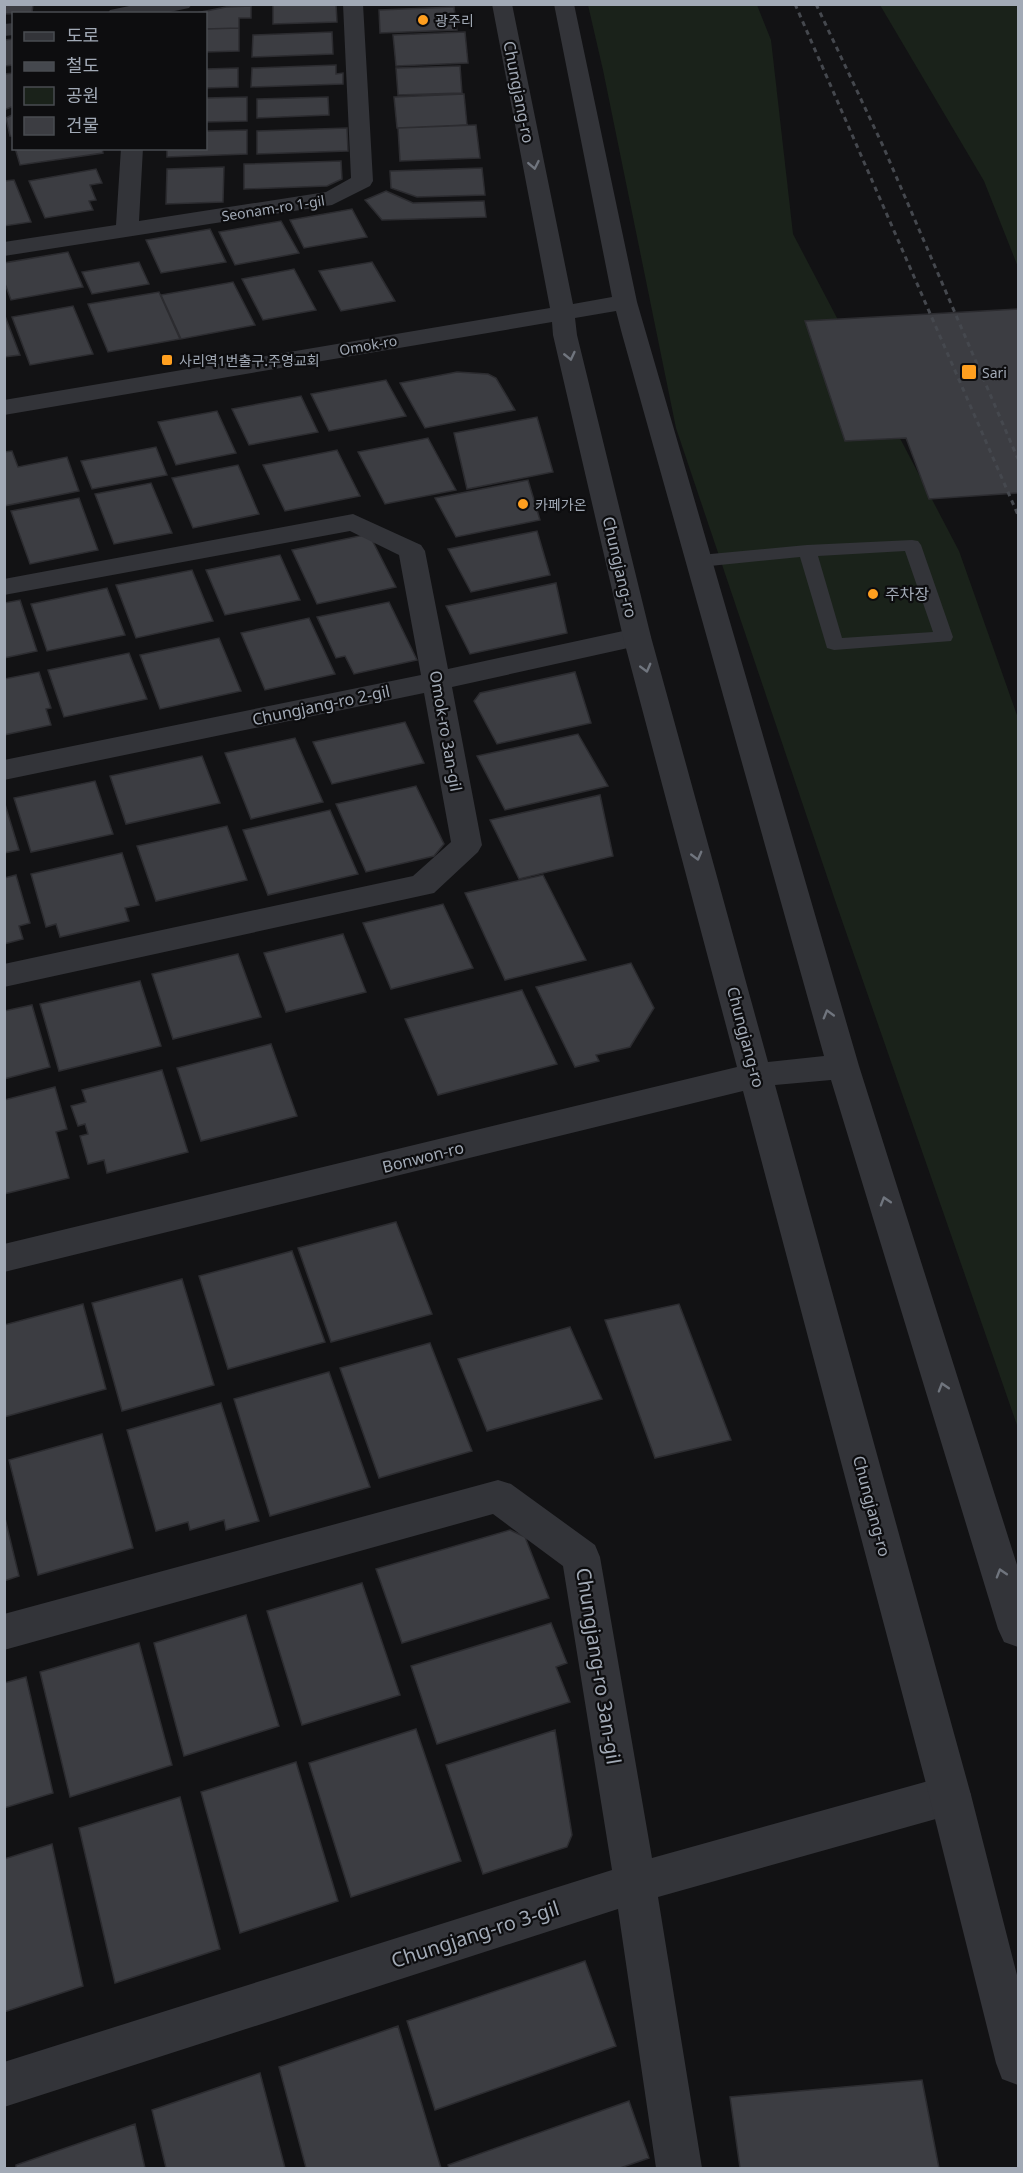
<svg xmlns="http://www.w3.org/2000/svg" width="1023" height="2173" font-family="'Noto Sans','Noto Sans KR',sans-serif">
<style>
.green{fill:#1a221a}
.building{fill:#3c3d42;stroke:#2c2c30;stroke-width:1.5}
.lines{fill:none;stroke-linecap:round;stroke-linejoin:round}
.service{fill:#333439;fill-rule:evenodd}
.minor{fill:#333439;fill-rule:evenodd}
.tertiary{fill:#333439;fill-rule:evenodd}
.rail{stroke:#45484e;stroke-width:3;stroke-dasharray:5 4.5;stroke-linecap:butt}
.oneway{stroke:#70757e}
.poi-dot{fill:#ff9f1f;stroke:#0d0d0f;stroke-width:2}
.labels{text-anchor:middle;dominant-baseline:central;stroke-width:4.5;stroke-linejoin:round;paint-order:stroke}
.far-poi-label{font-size:14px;fill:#a2aab6;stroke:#0d0d0f;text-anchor:start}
.far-street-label{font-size:14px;fill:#a2aab6;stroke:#0d0d0f}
.street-label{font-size:16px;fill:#a2aab6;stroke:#0d0d0f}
.poi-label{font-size:16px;fill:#a2aab6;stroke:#0d0d0f;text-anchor:start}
.near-street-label{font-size:20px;fill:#a2aab6;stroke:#0d0d0f}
</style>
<rect width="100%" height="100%" fill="#121214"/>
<path class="green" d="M588,5H757L771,40L793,234L959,551L1018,718V1428L837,906L676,428L603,70Z
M880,5H1018V267L984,181Z"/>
<path class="building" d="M4,4H33L32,13L4,14Z
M273,4H336L337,22L273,24Z
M251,6V18H239V28L206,29V14H191L226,7Z
M454,7L457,30L380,33L379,10Z
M239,28V51L206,52V29Z
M332,32L333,54L252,57L253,35Z
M465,32L468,63L396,66L393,35Z
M14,39V65L4,66V40Z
M336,65V74L343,73V84L251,87L252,68Z
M460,66L462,93L398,95L396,68Z
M238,68V87L206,88V69Z
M14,73V106L4,110V74Z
M464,94L467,125L397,128L394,97Z
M247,97V121L206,122V98Z
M328,97L329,115L257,118V99Z
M14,114V136H10L6,118Z
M476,125L480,158L400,161L398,128Z
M347,128L348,151L257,154V131Z
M247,130V154L167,157V148H206V131Z
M15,148H102L103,153L20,165Z
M341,161L342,179L327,186L244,189V164Z
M224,167L223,202L166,204L167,169Z
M482,168L485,195L417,197L391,188L390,171Z
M96,169L102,183L90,185L96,200L89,201L93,210L45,218L29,181Z
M14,180L31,222L4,226V181Z
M386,191L413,203L484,201L486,217L382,220L365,200Z
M352,209L367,237L304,248L290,220Z
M281,221L299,253L235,265L219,232Z
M210,229L226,262L161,273L146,240Z
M68,252L83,287L11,300L4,281V263Z
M139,262L149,284L92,294L82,272Z
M372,262L395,301L341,311L319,271Z
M294,269L316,310L263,320L242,279Z
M233,282L255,325L181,339L161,295Z
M159,292L180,339L108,352L88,304Z
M73,306L93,354L30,365L12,317Z
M1018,309V493L929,499L906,438L845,441L805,321Z
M4,316H5L20,355L4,357Z
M457,372L488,374L496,378L515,410L425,428L400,383Z
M386,380L406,416L329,431L311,394Z
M301,396L318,432L249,445L232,409Z
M217,411L236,453L176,465L158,422Z
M537,417L553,472L467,489L454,433Z
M428,438L456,490L385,504L358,452Z
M156,447L167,475L92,489L81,461Z
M337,450L360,496L285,511L263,465Z
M12,451L18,467L67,457L79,491L4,506V452Z
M238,465L259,514L193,528L172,478Z
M528,480L540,520L456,537L435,498Z
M151,483L172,533L114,544L95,494Z
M79,498L98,550L30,564L11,511Z
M537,531L550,575L471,592L448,549Z
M369,534L396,587L317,604L292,550Z
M280,555L300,600L225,615L206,570Z
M192,570L213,621L136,638L116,585Z
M556,583L567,633L470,654L446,606Z
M107,588L125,635L47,651L31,604Z
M20,600L37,651L4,658V603Z
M389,602L417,660L354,674L345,656L336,658L317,617Z
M309,618L335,674L265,690L241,633Z
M219,638L241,691L160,709L140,655Z
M129,653L147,699L64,717L48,670Z
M39,672L51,708L46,709L51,725L4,735V679Z
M575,672L591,723L497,744L474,701L480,693Z
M405,722L424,763L332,784L313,742Z
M578,734L608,786L505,810L477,756Z
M295,738L323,802L251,819L225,753Z
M202,756L220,803L126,824L110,776Z
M95,781L113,834L31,852L14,798Z
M416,786L444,844L434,856L366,872L336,804Z
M600,795L613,856L519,879L490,820Z
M4,801L19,850L4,853Z
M330,810L358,874L268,895L243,830Z
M227,826L247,880L156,901L137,846Z
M122,853L139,905L125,908L129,921L60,937L56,924L46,927L31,874Z
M16,875L30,923L19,926L23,939L4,944V878Z
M543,875L586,960L505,980L465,893Z
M443,904L473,968L391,989L363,923Z
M343,934L366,992L286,1012L264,953Z
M238,954L261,1017L173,1039L152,974Z
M631,963L654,1008L630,1047L596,1055L599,1061L575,1067L536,987Z
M140,981L161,1046L59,1071L40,1004Z
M522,990L557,1064L438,1095L405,1019Z
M32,1005L50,1067L4,1079V1011Z
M271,1044L297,1116L201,1141L177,1068Z
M162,1070L188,1152L107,1173L104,1160L88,1164L80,1136L88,1134L85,1124L78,1126L71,1106L86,1102L82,1090Z
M55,1087L67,1129L56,1132L69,1178L4,1194V1100Z
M396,1222L432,1314L331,1342L298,1248Z
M292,1251L325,1342L228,1369L199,1276Z
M182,1279L214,1385L122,1411L92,1303Z
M83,1304L106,1389L4,1417V1325Z
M679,1304L731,1440L655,1458L605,1320Z
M570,1327L602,1399L487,1431L458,1359Z
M430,1343L472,1451L379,1478L340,1368Z
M329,1372L370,1487L270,1516L234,1399Z
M221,1403L259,1521L226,1530L224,1520L190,1530L188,1522L156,1531L127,1430Z
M102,1434L133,1548L38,1575L9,1460Z
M4,1514L19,1576L4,1581Z
M510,1530L525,1537L549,1598L402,1643L376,1569Z
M362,1583L400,1695L302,1725L267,1611Z
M246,1615L279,1726L184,1756L154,1643Z
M551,1623L567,1663L556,1667L570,1702L437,1744L411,1666Z
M139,1643L172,1765L70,1797L40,1672Z
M26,1677L53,1793L4,1808V1683Z
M416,1729L461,1861L351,1897L309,1763Z
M555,1730L572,1835L567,1847L483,1874L446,1765Z
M296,1762L338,1901L240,1933L201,1792Z
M180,1797L220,1949L115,1983L79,1828Z
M52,1844L83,1986L4,2012V1859Z
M585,1961L616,2046L435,2110L407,2021Z
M398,2026L441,2168H306L279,2067Z
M260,2073L285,2168H166L152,2110Z
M922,2080L939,2168H740L730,2097Z
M629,2101L649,2158L620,2168H449L448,2165Z
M135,2124L145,2168H16V2165Z"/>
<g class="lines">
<path class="service" d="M912,540L918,541L921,545L953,637L951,641L834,650L827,648L800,557L700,567L694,565L691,561L694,557L700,555L807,545ZM905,551L933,632L842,638L818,556Z"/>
<path class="minor" d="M139,4H192L189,8L160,14H107L110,10Z
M343,4H363L373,181L370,186L332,205L4,256V242L116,225L121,148H143L139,221L326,192L351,178Z
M14,23V35L4,36V24Z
M353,514L421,545L425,551L448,669L637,628L647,631L651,637L647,643L637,646L452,687L482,845L478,852L434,893L4,987V964L413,876L451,842L424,693L4,780V760L421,675L399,555L350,531L4,595V579Z
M498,1480L511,1484L595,1545L600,1557L652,1858L950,1775L965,1781L971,1795L965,1809L950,1815L658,1897L702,2168H656L618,1909L4,2107V2062L612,1870L563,1566L493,1514L4,1650V1614Z"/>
<path class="tertiary" d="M492,4H512L573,304L612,297L554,4H574L637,302L859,1066L1018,1568V1647L1004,1642L998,1629L831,1080L775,1085L971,1795L1018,1979V2085L1002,2079L996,2063L929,1795L743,1091L4,1272V1244L737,1067L623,637L553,335L552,322L4,415V400L550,308ZM616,311L622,334L824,1056L768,1062L651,637L577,335L575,318Z"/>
<path class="rail" d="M795,4L1018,515
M816,4L883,146L1018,459"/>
</g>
<defs><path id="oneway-chevron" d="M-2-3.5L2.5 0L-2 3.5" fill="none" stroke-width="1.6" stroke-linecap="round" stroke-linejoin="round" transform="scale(1.5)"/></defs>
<g class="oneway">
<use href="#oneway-chevron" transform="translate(534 165) rotate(79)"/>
<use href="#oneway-chevron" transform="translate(570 356) rotate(77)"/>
<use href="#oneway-chevron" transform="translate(646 668) rotate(75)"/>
<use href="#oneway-chevron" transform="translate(697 856) rotate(75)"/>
<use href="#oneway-chevron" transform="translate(828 1014) rotate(-106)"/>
<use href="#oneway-chevron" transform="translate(885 1201) rotate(-107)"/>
<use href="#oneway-chevron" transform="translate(943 1387) rotate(-107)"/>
<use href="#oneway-chevron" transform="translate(1001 1573) rotate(-107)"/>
</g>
<g class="poi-dot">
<circle cx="423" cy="20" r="6"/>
<rect x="161" y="354" width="12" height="12" rx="3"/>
<rect x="961" y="364" width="16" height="16" rx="3"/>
<circle cx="523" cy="504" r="6"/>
<circle cx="873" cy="594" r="6"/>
</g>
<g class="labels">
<g class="far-poi-label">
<text x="435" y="20">광주리</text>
<text x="179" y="360">사리역1번출구.주영교회</text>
<text x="982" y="372">Sari</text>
<text x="535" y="504">카페가온</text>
</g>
<g class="far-street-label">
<text transform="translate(273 208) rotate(-9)">Seonam-ro 1-gil</text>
<text transform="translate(368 345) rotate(-10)">Omok-ro</text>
</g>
<g class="street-label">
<text transform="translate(519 92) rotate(79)">Chungjang-ro</text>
<text transform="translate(620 567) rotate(77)">Chungjang-ro</text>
<text transform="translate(321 705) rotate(-12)">Chungjang-ro 2-gil</text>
<text transform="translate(446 731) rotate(80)">Omok-ro 3an-gil</text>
<text transform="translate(746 1037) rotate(75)">Chungjang-ro</text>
<text transform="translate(423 1157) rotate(-14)">Bonwon-ro</text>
<text transform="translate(872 1506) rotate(75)">Chungjang-ro</text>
</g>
<g class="poi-label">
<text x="885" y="594">주차장</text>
</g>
<g class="near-street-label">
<text transform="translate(599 1666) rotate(81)">Chungjang-ro 3an-gil</text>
<text transform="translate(475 1934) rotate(-18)">Chungjang-ro 3-gil</text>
</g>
</g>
<rect width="1023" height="2173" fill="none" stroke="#a2aab6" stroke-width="12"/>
<rect x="12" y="12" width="195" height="138" fill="#0d0d0f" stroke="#494c52" stroke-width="1.5"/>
<rect x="24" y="32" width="30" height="9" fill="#333439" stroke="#494c52" stroke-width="1.5"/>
<text x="66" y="42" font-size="18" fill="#a2aab6">도로</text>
<rect x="24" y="62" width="30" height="9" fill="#45484e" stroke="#494c52" stroke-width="1.5"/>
<text x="66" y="72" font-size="18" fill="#a2aab6">철도</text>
<rect x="24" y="87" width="30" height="18" fill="#1a221a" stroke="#494c52" stroke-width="1.5"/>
<text x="66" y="102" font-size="18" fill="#a2aab6">공원</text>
<rect x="24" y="117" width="30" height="18" fill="#3c3d42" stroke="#494c52" stroke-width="1.5"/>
<text x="66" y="132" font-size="18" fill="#a2aab6">건물</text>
</svg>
